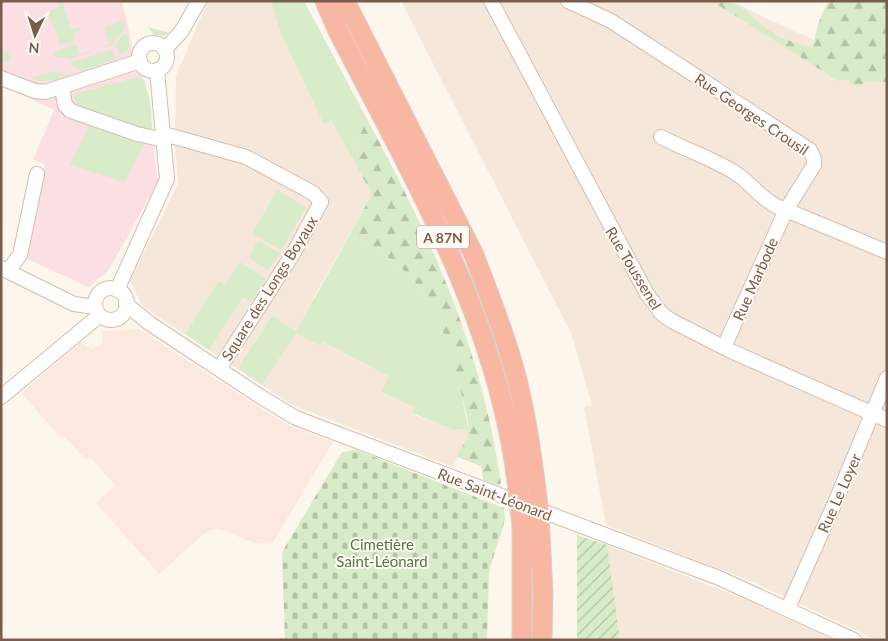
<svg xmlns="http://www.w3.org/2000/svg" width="888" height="641" font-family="Lato,sans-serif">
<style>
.residential{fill:#f5e8da}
.commercial{fill:#fde8e0}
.medical{fill:#fbdfe3}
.green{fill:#d8ecc9}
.forest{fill:url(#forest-firs)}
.cemetery{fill:url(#cemetery-stones)}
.garden{fill:url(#garden-furrows)}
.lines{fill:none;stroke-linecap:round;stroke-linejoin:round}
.minor-casing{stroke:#d1beb0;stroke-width:16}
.highway-casing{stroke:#dad1cd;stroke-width:21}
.minor{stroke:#fff;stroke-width:14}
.highway{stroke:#f7b7a3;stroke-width:19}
.highway-bridge-casing{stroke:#dad1cd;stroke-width:21;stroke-linecap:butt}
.highway-bridge{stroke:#f7b7a3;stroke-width:19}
.labels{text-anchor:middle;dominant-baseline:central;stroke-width:4;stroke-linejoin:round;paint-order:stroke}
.shield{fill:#fffaf3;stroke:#a28b7f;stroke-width:1}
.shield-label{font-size:14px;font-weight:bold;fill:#7a5c4d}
.street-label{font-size:15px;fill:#7a5c4d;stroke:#fffaf3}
.park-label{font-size:15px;fill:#537a41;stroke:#fffaf3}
</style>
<defs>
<pattern id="forest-firs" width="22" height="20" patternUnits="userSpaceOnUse" patternTransform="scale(1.25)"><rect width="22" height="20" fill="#d8ecc9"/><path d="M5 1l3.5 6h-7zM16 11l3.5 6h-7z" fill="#b4c2a5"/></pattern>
<pattern id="cemetery-stones" width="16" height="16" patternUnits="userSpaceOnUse" patternTransform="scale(1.25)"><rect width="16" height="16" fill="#d8ecc9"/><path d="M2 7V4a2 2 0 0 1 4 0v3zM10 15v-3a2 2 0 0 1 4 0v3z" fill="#b4c2a5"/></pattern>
<pattern id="garden-furrows" width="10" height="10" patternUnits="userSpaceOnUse" patternTransform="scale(1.25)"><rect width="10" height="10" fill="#d8ecc9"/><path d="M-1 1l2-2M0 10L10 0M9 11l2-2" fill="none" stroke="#b4c2a5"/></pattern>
</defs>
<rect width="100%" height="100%" fill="#fdf6ec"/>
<path class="residential" d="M208,1H271L280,32L324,125L331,120L372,194L314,297L321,346L323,342L390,376L414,408L412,414L454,430L464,429L469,431L453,467L292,405L142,306L130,281L178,184L175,147L176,76Z
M401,1H730L887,74V640L870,637L758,584L606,525L584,407L592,405L571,333Z
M607,545L749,601L833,640H620Z"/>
<path class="commercial" d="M139,329L285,424L333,442L272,544L252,542L219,529L212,530L206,532L159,574L96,503L115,485L90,457L86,460L64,436L61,438L21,393L81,342L91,349L102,343L103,331Z"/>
<path class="medical" d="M1,1H121L127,21L134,56L145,82L158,182L108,271L89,287L27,259L45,164L33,160L54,110L1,85Z"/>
<path class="green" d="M58,1H62L71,30L81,27V30L73,33L75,40L60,45L48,12L60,6Z
M271,1H304L367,119L351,156L331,120L324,125L280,32Z
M123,21L125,28L111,46L95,50L110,44L104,27Z
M148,27L169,33L163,36L154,35Z
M125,34H127L130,47L121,56L115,45L120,37Z
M76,44L80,54L93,51L71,59L54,57V51Z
M3,50L9,53L11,60L1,64Z
M112,50L116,59L82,71L69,63Z
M56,71L69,76C56,80 42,84 30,78Z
M138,77C151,83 152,117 152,131L82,107L73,99L75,95L79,93Z
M89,127L144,145L125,182L70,165Z
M277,190L306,207L281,250L252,234Z
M349,236C439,273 452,345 469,431L464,429L454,430L412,413L414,407L382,392L389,376L323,342L321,346L296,333L262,384L238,368L272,316L296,332Z
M258,241L280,253L268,270L249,258Z
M240,262L266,279L251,302L243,297L209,350L185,334L219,281L225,285Z"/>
<path class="forest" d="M712,1C746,1 750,19 776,35C787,41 801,44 813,48L818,24L828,1H887V82H865L859,88L845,79L838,81Z
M367,119C432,240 481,346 501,483L499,486L483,480L481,466L457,457C460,449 466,441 468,433C471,424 462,398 460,388C443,316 422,266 349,236L372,194L351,156Z"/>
<path class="cemetery" d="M356,450L504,508L505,520L489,571L487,640H285L282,552L342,452Z"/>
<path class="garden" d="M577,535L607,545L620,640H577Z"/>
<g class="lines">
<g class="minor-casing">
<path id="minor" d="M491,1L647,294L662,314L672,321L733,352L887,420
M568,1L611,21L810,150L814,159V165L786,210L887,252
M139 57a14 14 0 1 1 28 0a14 14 0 1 1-28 0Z
M165,49L181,32L199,1
M1,78L35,91L45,92L140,61
M62,88L65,105L71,111L137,134L164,140
M164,134L246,157L313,193L321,202L293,254L219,369
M661,137C684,149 711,158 734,172C753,184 763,203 786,210L724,347
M1,268L74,304L95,307
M8,271L20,255L37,174
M95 304a16 16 0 1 1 32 0a16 16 0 1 1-32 0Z
M117,290L167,179L157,70
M126,304L149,323L261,397L296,418L719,578L854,640
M1,397L100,315
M788,608L834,505L887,378"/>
</g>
<g class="highway-casing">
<path id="highway" d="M325,1L338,31C413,178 500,323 518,490
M345,1L474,255C492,303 512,351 522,402C529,433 533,465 537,497
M522,527V640
M540,534L543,593L542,640"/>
</g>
<use href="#minor" class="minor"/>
<use href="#highway" class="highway"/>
<g class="highway-bridge-casing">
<path id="highway-bridge" d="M518,490L522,527
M537,497L540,534"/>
</g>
<use href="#highway-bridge" class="highway-bridge"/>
</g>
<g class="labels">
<rect class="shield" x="417" y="225.5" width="52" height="23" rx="4"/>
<g class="shield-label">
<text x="443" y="237">A 87N</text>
</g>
<g class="street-label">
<text transform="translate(752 114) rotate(34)">Rue Georges Crousil</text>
<text transform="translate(634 268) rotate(59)">Rue Toussenel</text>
<text transform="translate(755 279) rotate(-66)">Rue Marbode</text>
<text transform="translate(269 288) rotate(-58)">Square des Longs Boyaux</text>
<text transform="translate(839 493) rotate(-66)">Rue Le Loyer</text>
<text transform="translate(495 494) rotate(21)">Rue Saint-Léonard</text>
</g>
<g class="park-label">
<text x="382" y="544">Cimetière<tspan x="382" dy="17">Saint-Léonard</tspan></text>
</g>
</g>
<rect width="888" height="641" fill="none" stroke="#7a5c4d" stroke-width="5"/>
<g transform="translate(35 35) rotate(184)" stroke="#fffaf3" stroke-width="4" paint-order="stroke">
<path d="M0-4L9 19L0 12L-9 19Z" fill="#7a5c4d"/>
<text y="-8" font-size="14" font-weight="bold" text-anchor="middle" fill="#7a5c4d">N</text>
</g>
</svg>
